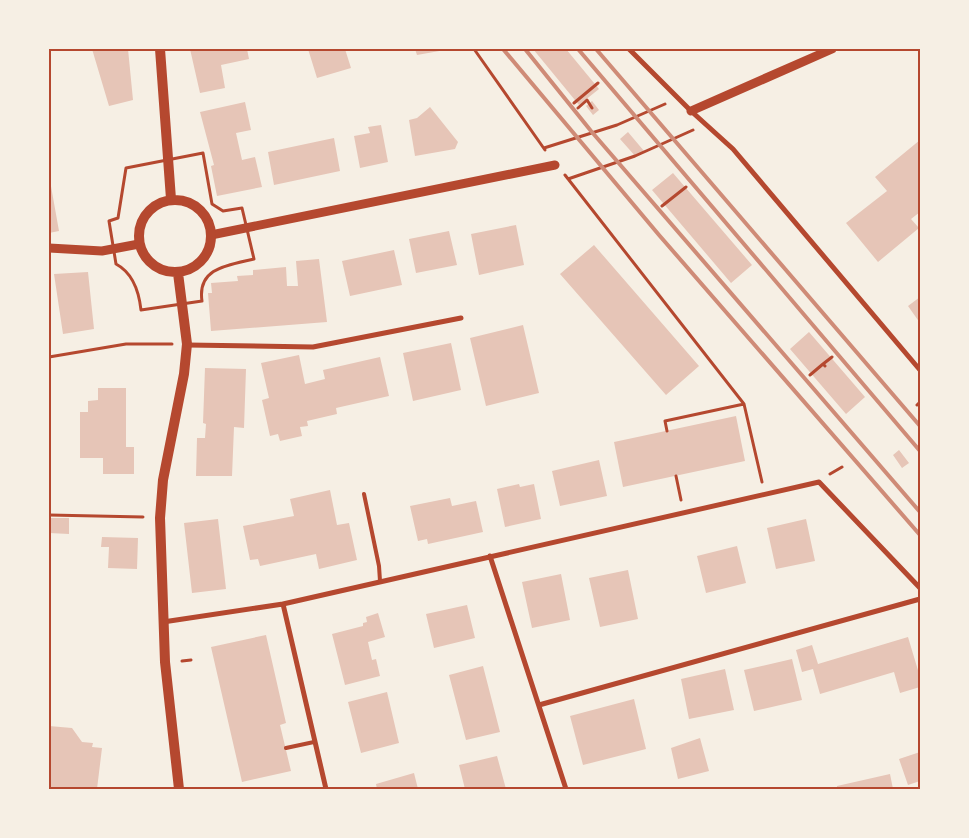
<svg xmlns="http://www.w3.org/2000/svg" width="969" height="838" font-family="Jost,sans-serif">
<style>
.building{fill:#e6c5b7}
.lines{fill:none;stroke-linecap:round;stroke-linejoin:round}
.path{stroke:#b5482f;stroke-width:3}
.service{stroke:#b5482f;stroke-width:4}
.minor{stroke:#b5482f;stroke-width:5}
.tertiary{stroke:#b5482f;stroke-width:9}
.secondary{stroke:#b5482f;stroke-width:10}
.rail{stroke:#cf8b77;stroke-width:4}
.neatline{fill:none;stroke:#b5482f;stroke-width:2}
</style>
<rect width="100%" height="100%" fill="#f6efe4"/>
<path class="building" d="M92,49H128L133,100L109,106Z
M190,49H247L249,59L221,65L225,88L200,93Z
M308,49H345L351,68L317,78Z
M415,49H445V50L417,55Z
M533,49H566L599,89L579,105Z
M592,101L599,110L593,115L586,106Z
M245,102L251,130L236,133L242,160L255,157L262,187L217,196L211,166L214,165L200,112Z
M430,107L458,142L455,149L415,156L409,120L417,118Z
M381,125L388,162L360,168L354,136L370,133L368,127Z
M628,132L644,151L636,157L620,139Z
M334,138L340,171L274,185L268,152Z
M920,140V212L911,219L919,228L878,262L846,223L887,191L875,177Z
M673,173L752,265L731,283L652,190Z
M49,175L59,231L49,233Z
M516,225L524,265L479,275L471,234Z
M449,231L457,265L416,273L409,239Z
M594,245L699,366L666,395L560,274Z
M394,250L402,285L350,296L342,261Z
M319,259L327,322L211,331L208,293H212L211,283L238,281L237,276L253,275V270L286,267L287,286H298L296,261Z
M88,272L94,329L63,334L54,274Z
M920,297V323L908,306Z
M523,325L539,393L486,406L470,338Z
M809,332L865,397L846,414L790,349Z
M451,343L461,390L413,401L403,353Z
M299,355L305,384L325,379L323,370L380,357L389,396L336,408L337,414L307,421L308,426L300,427L302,436L280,441L278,434L270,436L262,400L269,398L261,363Z
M205,368L246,369L244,428L234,427L232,476H196L197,438H205L206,424L203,423Z
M98,388H126V447H134V474H103V458H80V412H88V401L98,400Z
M736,416L745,461L623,487L614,442Z
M899,450L909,463L902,468L893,455Z
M599,460L607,496L560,506L552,471Z
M519,484L520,487L534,484L541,519L505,527L497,489Z
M330,490L337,525L349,523L357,560L319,569L316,554L260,566L258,559L250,560L243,526L294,516L290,499Z
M450,498L452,506L476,501L483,532L428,544L427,539L418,541L410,506Z
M49,518H69V534L49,533Z
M218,519L226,589L192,593L184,523Z
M806,519L815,561L776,569L767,528Z
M102,537L138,538L137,569L108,568L109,547H101Z
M737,546L746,583L706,593L697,556Z
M628,570L638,619L600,627L589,578Z
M561,574L570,620L532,628L522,582Z
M467,605L475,638L434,648L426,614Z
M378,613L385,637L368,642L372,660L376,659L380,676L345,685L332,634L363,626V623L367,622L366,617Z
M266,635L286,723L280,725L291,771L242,782L211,647Z
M908,637L920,677V687L900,693L894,672L820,694L813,669L802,672L796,650L812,645L818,664Z
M792,659L802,700L754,711L744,670Z
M483,666L500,732L466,740L449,675Z
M725,669L734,710L689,719L681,679Z
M387,692L399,743L361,753L348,702Z
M634,699L646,749L583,765L570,716Z
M49,726L72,728L82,742L93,743L92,747L102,748L97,789H49Z
M700,738L709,771L678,779L671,748Z
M920,752V781L908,785L899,759Z
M497,756L506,789H465L459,765Z
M414,773L418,789H377L376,784Z
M890,774L893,789H837V786Z"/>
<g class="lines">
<path class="path" d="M474,49L545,150
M574,103L598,83
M578,108L587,100L592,108
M544,148L617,125L665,104
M203,153L212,204L223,211L242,208L254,259C228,265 197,268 202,301L141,310C139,292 133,273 116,264L109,221L118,218L126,168Z
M565,175L744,404L762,482
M568,179L635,156L693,130
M662,206L686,187
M49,357L126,344H172
M825,366L823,364L832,357
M810,375L823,364
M917,405L920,402
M667,431L665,421L744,404
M830,474L842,467
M676,476L681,500
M49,515L143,517
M182,661L191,660"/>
<path class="service" d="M364,494L379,566L380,581
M286,748L314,742"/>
<path class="minor" d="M629,49L691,111L733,149L920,370
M187,345L313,347L461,318
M490,556L566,789
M283,604L326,789
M163,622L283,604L819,482L920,588
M539,705L920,599"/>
<path class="tertiary" d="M691,111L832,49
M211,235L555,165
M49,248L102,251L139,244"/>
<path class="secondary" d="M160,49L171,199
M139 236a36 36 0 1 1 72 0a36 36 0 1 1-72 0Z
M178,273L187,344L184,374L163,480L160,518L165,662L179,789"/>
<path class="rail" d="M503,49L659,235L920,535
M525,49L591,131L920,512
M578,49L920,451
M596,49L920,426"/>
</g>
<rect width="969" height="838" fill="none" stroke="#f6efe4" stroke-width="100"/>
<rect x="50" y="50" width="869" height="738" class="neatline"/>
</svg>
